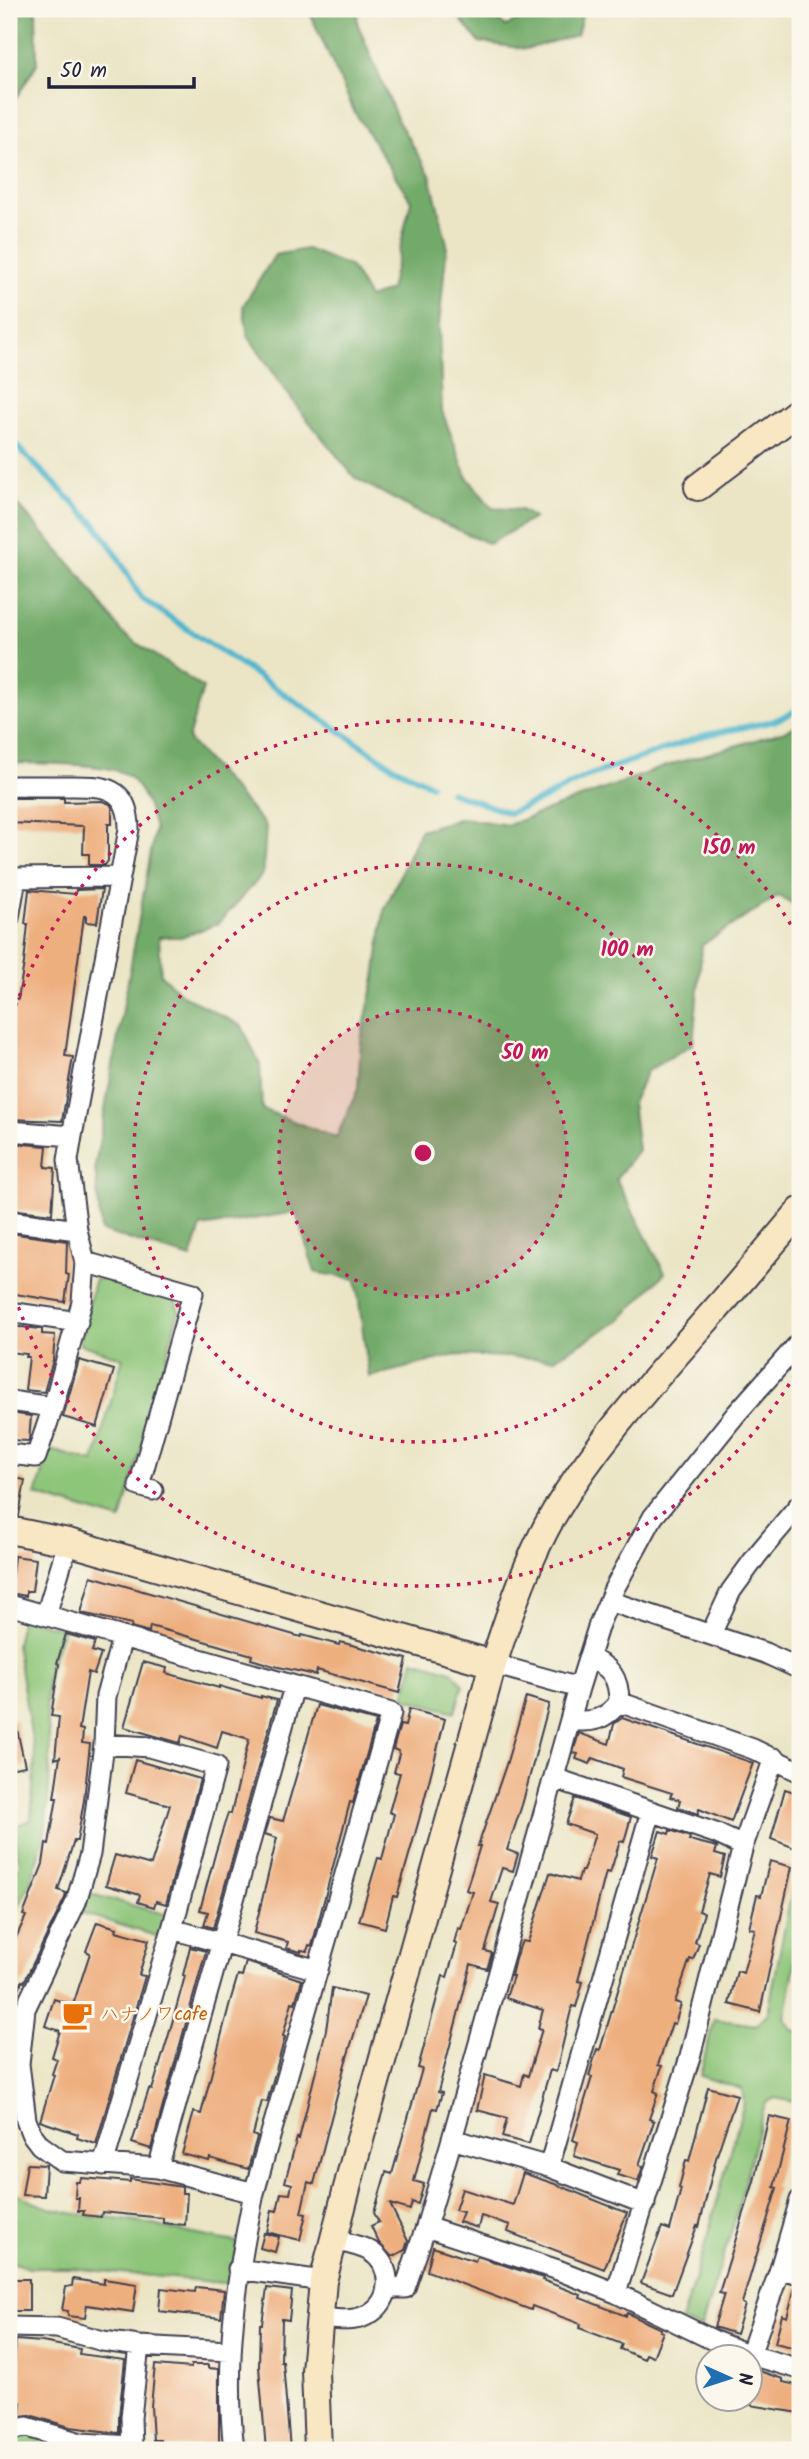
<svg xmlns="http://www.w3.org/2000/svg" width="809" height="2459" font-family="Kalam,'Klee One',sans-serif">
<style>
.green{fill:#8dc579;stroke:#58745a;stroke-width:2}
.forest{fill:#72aa69;stroke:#4a6652;stroke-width:2}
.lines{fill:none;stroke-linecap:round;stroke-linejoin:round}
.stream{stroke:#4fb6ce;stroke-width:6}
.building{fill:#eeaf7f}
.street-casing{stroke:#403f50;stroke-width:23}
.secondary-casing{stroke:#403f50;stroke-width:30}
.street{stroke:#fff;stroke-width:19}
.secondary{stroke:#f9e7c3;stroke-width:26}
.ring{fill:none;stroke:#c2185b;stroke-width:3.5;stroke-dasharray:3.5 7}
.labels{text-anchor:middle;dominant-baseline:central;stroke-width:5;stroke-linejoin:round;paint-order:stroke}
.food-label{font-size:19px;fill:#c56008;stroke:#fbf7ec;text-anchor:start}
.centre{fill:#c2185b;stroke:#fbf7ec;stroke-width:3.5}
.ring-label{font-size:21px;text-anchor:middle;font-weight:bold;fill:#c2185b;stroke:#fbf7ec;stroke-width:5;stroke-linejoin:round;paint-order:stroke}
</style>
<rect width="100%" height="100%" fill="#fbf7ec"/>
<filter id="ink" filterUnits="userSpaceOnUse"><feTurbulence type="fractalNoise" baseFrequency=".0143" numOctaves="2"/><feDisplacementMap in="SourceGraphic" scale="14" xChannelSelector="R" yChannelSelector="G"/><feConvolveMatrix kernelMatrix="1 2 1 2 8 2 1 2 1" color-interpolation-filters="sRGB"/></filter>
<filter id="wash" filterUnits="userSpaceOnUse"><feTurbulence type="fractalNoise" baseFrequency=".00686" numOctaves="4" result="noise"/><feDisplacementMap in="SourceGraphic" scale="28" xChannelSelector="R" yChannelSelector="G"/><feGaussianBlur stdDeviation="1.57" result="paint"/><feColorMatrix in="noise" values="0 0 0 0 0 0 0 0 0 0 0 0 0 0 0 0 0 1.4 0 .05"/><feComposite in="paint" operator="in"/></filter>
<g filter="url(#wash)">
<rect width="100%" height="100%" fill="#ebe5c6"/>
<path class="green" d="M105,1277L174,1297L179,1311L121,1520L36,1495L50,1450L94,1462L123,1358L80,1344L94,1281Z
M22,1618L63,1629L48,1673L46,1706L50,1747L49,1788L45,1832L32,1879L9,1928V1886L20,1864L12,1827L31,1820L35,1757L16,1644Z
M414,1660L452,1671L463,1685L455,1712L404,1698Z
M800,1847V1936L785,2018L792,2030L800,2032V2103L775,2098L765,2103L736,2216L701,2328L681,2321L701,2259L744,2103L742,2089L700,2076L714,2019L756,2025L768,2013Z
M87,1893L168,1915L162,1938L82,1913Z
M9,2188C47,2217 97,2215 142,2223C174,2229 205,2238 238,2242L232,2284L71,2268H28L9,2261Z
M29,2434L63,2443L68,2450H9V2439Z"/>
<path class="forest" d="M9,9H36L37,64L12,105L9,102Z
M308,9H357L358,25L398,121L430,175L447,244L439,326L442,411L467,477L492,508L521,510L534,518L489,544L418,512L355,478L297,407L248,336L243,306L275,255L307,249L351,267L369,298L390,290L411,201L354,111Z
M452,9H483L506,26L543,9H584L577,35L526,49L479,42Z
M9,495L83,578L122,633L203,688L188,739L266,826L263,874L218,924L181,937H159L161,975L184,996L242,1026L260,1065L262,1109L336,1138L358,1089L361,1039L375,978L384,911L420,830L462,818L508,825L666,766L782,732L800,724V909L778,896L702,945L693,1044L647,1071L632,1103L638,1150L616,1179L665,1273L619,1321L554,1359L456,1355L369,1377L356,1279L315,1272L296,1212L201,1227L191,1258L101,1231L95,1166L155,829C150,810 144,790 128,776C111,762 34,764 9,763V570L11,565L9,560Z"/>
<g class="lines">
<path class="stream" d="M9,439L96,525L115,552L141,598L392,766L431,785
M450,792L509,813L543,799L585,777L706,735L774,721L800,709"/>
</g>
<g id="blocks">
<path class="building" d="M9,798H64V802L102,801L110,804L112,807V824H108V861L105,865H89V854H83L84,826L9,823Z
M102,889L97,923L86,922V916H84L65,1056L73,1057L62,1121L9,1119V1040L13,998L18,999L24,963L28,924H25L29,890L75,894L76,890Z
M9,1143L47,1146L45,1167L55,1168L52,1214L9,1209Z
M9,1233L67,1241L66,1274L69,1275L65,1302L9,1293Z
M9,1326L42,1329V1334L55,1335L53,1360L44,1392L25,1390L29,1357H26L27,1354L9,1352Z
M79,1360L114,1370L97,1427L63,1417Z
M9,1413L31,1416L29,1441L9,1440Z
M9,1477L25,1480L19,1516L9,1515Z
M14,1556L36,1559L32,1591H26V1596L10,1593Z
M91,1576L301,1637L302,1635L339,1645L340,1642L407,1659L399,1693L317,1670L316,1675L274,1666L251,1659L252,1655L190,1637L150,1626L149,1632L131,1627L132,1624L81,1613Z
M66,1634L95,1642L92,1651L101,1654L94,1674L88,1672L79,1729L83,1730L82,1743L90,1744L84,1800L77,1841H74L58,1890L66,1893L65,1898L24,1982L22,1981L12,2011H9V1953L26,1916L23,1915L43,1864L46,1843L49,1844L57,1798H54L60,1757L55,1759L59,1717L51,1716L59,1664L57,1663Z
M143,1662L167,1668L166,1673L219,1688V1686L261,1698V1696L277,1700L213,1928L204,1925L208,1912L200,1910L216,1851L228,1813L231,1814L249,1739L222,1731L217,1748L182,1736L180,1743L124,1727Z
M526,1697L549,1704L522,1805L507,1850L518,1854L513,1871L502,1868L491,1902L499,1904L485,1951L492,1953L487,1969L471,1964L438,2092L442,2093L437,2109L433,2108L414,2181L424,2184L418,2204L412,2202L410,2210L390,2204L408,2241L405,2250L392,2257L379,2243L371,2226L379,2222L374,2213L386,2172L392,2174L422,2069L418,2068L443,1976L447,1977L457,1944L454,1943L458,1928L461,1929L473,1892L466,1890L480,1846H478L506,1765Z
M317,1705L376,1721L353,1803L350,1802L312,1946L309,1945L307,1951L301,1950V1952L286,1948L288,1942L254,1933L277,1838L265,1834L270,1818L283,1821Z
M409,1709L445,1719L419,1820L397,1897L393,1896L385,1928L359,1921L378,1858L382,1859L394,1814L389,1812L400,1773L394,1772L399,1754L398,1751L393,1749L400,1725L405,1726Z
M622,1718L753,1763L731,1822L699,1809L698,1814L678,1807L680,1800L670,1797L672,1793L621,1777L623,1769L593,1758L590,1764L576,1759L578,1754L573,1753L579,1733L609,1744L614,1724Z
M15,1720L25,1766L9,1769V1721Z
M135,1760L200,1779L166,1904L156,1901L154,1907L138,1902L140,1895L106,1885L115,1855L151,1865L170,1805L126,1793Z
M785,1789L800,1794V1831L795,1848L771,1839Z
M575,1798L631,1817L624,1842L620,1841L610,1873L606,1872L578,1981L583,1982L576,2007L572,2006L556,2072L550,2070L529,2144L502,2137L507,2118L477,2110L485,2075L521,2086L524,2074L528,2076L542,2029L538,2028L543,2010L506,1998L513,1976H511L515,1959L522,1941L528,1942L550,1873L578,1881L581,1871H583L595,1834L566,1824Z
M670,1830L690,1837L689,1840L717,1847L715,1854L725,1857L720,1877L710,1874L699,1911L704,1913L695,1942L699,1944L693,1960L690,1959L675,2002L681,2004L675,2024L672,2023L658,2065L662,2066L654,2091L658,2093L649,2119L654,2121L639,2165L643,2166L638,2181L617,2175L619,2170L574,2156L578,2142L573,2140L592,2077L589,2076L597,2049L600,2050L658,1858L652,1856L660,1831L669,1834Z
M770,1861L792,1867L760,2012L729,2004L737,1971L743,1973L755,1929L749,1928L757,1895L761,1896Z
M97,1922L117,1928L116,1931L149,1940L139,1975L145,1976L96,2144L77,2138L78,2134L40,2121L54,2075L52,2074L57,2059L52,2057L60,2031L45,2026L54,1999L73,2005L90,1953L86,1951Z
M190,1947L206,1951L151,2149L132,2143L149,2089L152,2090L169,2034L185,1976L183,1975Z
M246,1962L302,1980L295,2003L292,2002L283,2036L285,2037L267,2102L262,2101L253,2135L257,2137L248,2169L210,2158L209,2161L182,2154L194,2112L201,2114L230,2002L238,1975L242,1976Z
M332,1988L366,1996L345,2064L314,2184L308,2182L301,2213L306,2214L300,2240L267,2232L272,2210L277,2211L281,2193L290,2194L292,2184L285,2182L297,2138L299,2139L326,2030Z
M708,2087L737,2095L716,2158L699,2227L697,2226L672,2294L641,2283L662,2227L670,2230L681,2189L679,2188L686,2160L689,2161Z
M769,2116L791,2121L774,2187L777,2188L742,2303L745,2305L736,2334L714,2327L724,2294L719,2293L754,2181Z
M27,2164L46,2165L44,2196L22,2195Z
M523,2173L555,2184L627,2213L604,2269L508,2232L510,2225L481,2216L478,2228L459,2222L463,2212L455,2210L462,2189L513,2205Z
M81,2178L130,2182V2179L182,2187V2193H187L185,2225L163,2223V2218L102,2212L101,2217L83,2215L84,2211H78L79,2198H75L76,2182H80Z
M264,2233L279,2237L275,2252L260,2248Z
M433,2247L475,2261L477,2256L543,2278L542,2280L581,2295L580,2298L626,2316L627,2313L661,2329L660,2331L663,2332L653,2357L646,2354L644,2359L620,2349L622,2344L579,2328L581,2324L532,2306L531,2310L427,2271Z
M9,2279H29V2311H9Z
M73,2279L104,2284V2279L137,2284L133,2312L87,2305L85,2318L68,2316V2311L62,2310L66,2287L72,2286Z
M196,2287L224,2290L221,2318L159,2311L161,2288L195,2292Z
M795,2287H800V2349L775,2343L782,2315L787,2317Z
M267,2288L292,2291L289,2320L282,2319L281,2362H283L290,2450H266L259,2367L260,2324H262Z
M16,2340L42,2342L80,2349L79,2354L125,2360L119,2416V2433L70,2427L30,2415L20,2416L21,2402L9,2400V2379L13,2380Z
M155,2365L191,2368V2365H208V2368L219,2369V2450H198V2446L160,2448V2440H153L151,2406Z
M750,2368L783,2379V2382L800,2386V2413L750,2405Z"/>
</g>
</g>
<g filter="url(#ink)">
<use href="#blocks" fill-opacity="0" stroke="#403f50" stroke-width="2"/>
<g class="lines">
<g class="street-casing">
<path id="street" d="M9,786C27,786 46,786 64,786C100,786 129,783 129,829L72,1136
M9,878L120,877
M9,918L16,878
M9,1131L72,1136L68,1160L77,1230L85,1262L82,1302L53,1407L36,1457L9,1454
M9,1221L77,1230
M85,1262L193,1293L139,1486L153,1490
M9,1312L78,1322
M9,1401L53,1407
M609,1601L765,1653L800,1669
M9,1605L391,1713L254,2193C236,2280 224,2361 234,2450
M46,1615L68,1542
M711,1634L731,1591L758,1554L800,1504
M122,1638L106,1696L104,1744L90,1854L76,1902L25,2009L19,2064L26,2120L31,2133L40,2145L62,2161L158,2168L254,2193
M493,1664L579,1688
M619,1702L753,1749L800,1772
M570,1720C591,1723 606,1720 619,1702C619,1678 611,1666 588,1658
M104,1744L149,1747L216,1766L172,1929
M554,1778L715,1833L743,1846
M452,2139L549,2167L645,2204
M103,2165L172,1929L318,1970
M549,2167L651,1811
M158,2168L294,1687
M800,2200L780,2269L800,2274
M426,2227L558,2270L616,2293L717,2342L750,2355L800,2369
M238,2269L323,2281
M388,2288H405L426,2227L452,2139L579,1688L599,1624L614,1589L653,1517L736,1414L800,1342
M616,2293L690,2057L743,1846L774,1758
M318,2318C334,2319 352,2323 367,2315C393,2302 394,2266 370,2251C359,2245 345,2243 333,2240
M9,2327L57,2328L103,2341L139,2346L229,2351
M750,2355L780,2269
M9,2430L27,2427L81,2443L132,2446
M132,2450L131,2417L139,2346"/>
</g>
<g class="secondary-casing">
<path id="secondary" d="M698,487L800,410
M9,1530L68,1542L493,1664L354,2161L323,2281L315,2371L318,2450
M493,1664C510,1613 527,1559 555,1512C598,1440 655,1379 710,1316C741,1282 770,1246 800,1211"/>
</g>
<use href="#street" class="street"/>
<use href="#secondary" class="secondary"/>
</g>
</g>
<circle cx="423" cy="1153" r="144" fill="#c2185b" fill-opacity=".12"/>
<g class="ring">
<circle cx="423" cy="1153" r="144"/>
<circle cx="423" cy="1153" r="289"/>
<path d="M800 1366A433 433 0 0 1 9 1280M9 1026A433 433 0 0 1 800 940"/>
</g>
<defs>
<g id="cafe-bare" transform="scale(2.415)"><path d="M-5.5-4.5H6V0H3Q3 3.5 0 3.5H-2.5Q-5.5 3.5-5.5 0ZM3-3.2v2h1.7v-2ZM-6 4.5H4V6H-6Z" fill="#e8710a" stroke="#fbf7ec" stroke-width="2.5" paint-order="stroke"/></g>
</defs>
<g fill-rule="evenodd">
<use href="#cafe-bare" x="77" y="2015"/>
</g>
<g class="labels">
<g class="food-label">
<text x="100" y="2015">ハナノワcafe</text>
</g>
</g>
<circle cx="423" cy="1153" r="10" class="centre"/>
<g class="ring-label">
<text x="729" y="854">150 m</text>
<text x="627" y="956">100 m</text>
<text x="525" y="1059">50 m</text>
</g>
<rect width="809" height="2459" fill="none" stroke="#fbf7ec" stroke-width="35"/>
<g transform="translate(729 2378) rotate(93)"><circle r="33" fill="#fbf7ec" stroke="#a4a2a5" stroke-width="2"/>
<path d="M0-5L12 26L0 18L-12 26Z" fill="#1f6fb2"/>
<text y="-10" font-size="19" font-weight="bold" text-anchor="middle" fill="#22223b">N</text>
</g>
<path d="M49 77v10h145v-10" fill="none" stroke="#22223b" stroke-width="3.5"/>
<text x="60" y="77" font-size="21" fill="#22223b" stroke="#fbf7ec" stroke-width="5" paint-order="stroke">50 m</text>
</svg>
